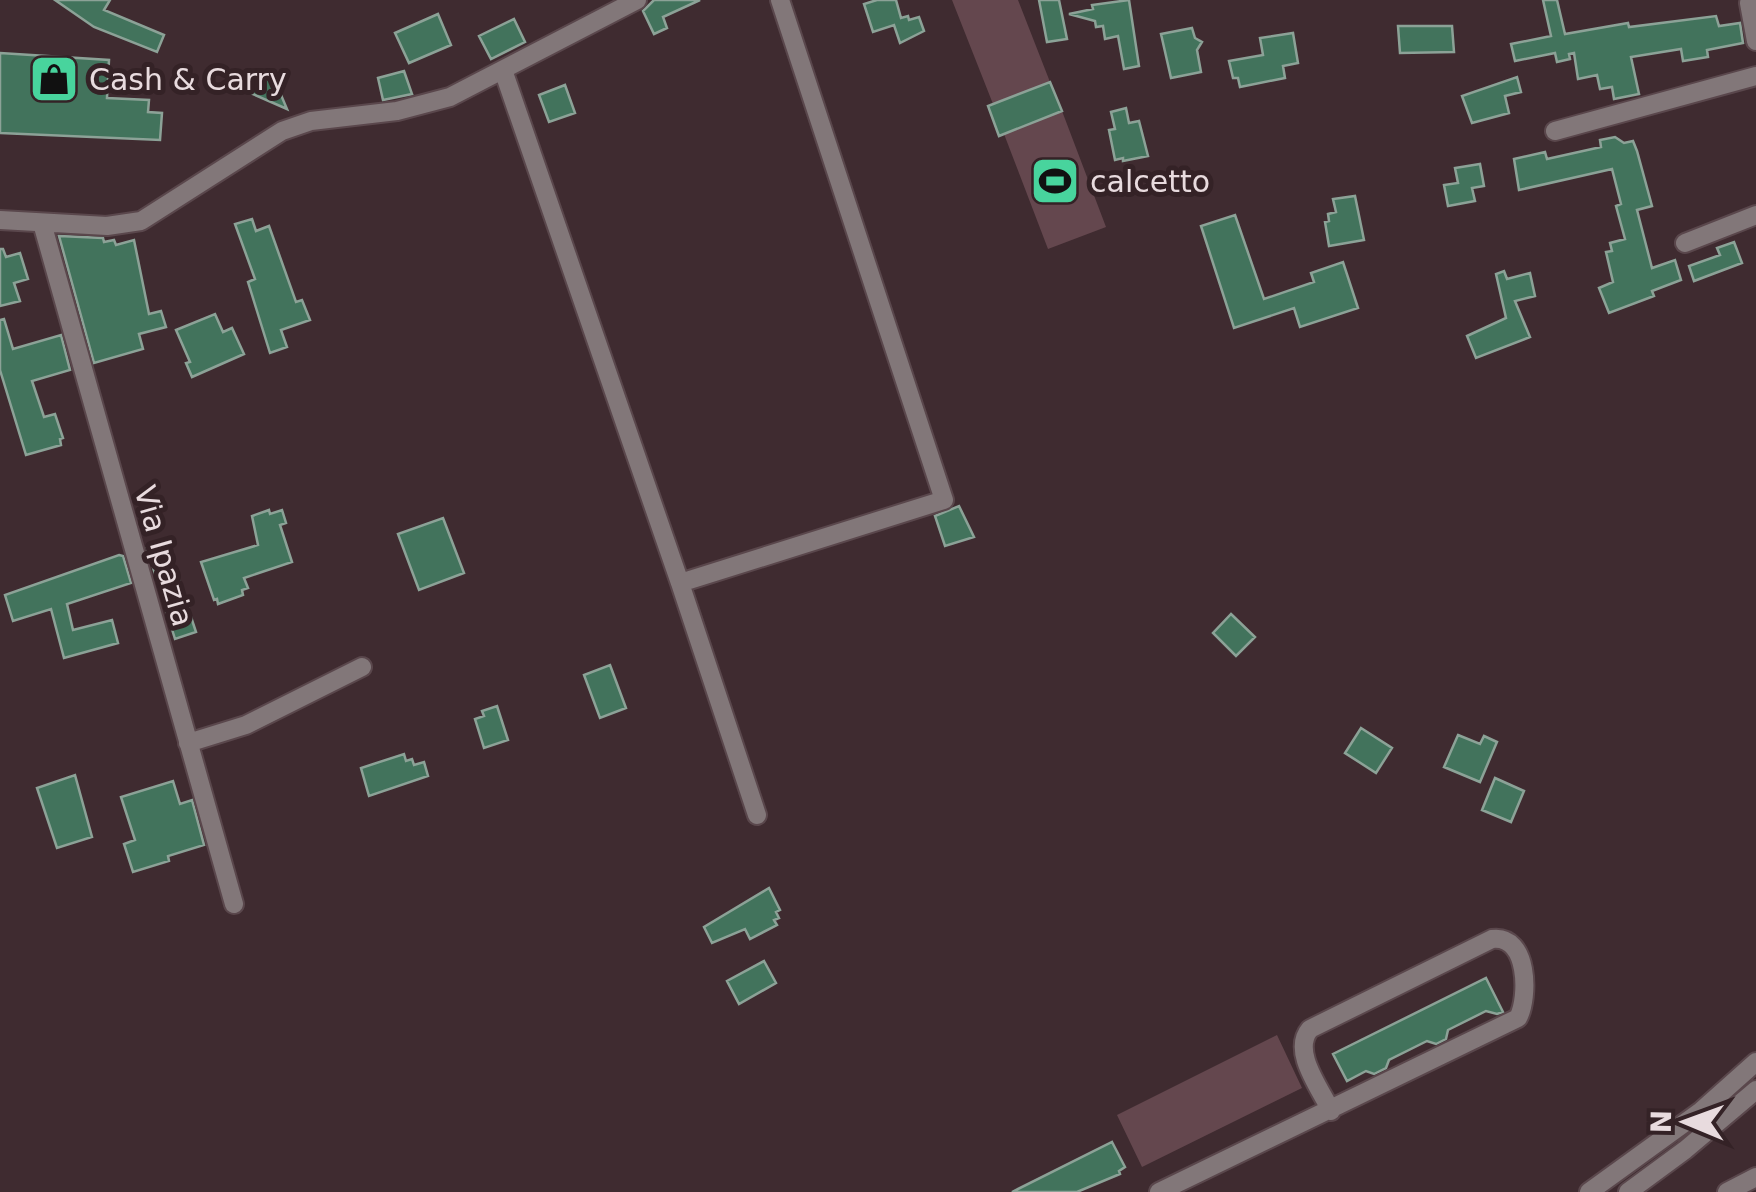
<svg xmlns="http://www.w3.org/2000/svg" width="1756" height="1192" font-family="'DejaVu Sans',sans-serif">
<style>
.green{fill:#64474e}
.building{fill:#42735c;stroke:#8ca297;stroke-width:2.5}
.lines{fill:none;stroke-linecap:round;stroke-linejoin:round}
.minor-casing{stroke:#5a474c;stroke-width:22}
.minor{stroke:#827779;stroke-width:18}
.labels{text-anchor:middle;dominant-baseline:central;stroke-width:10;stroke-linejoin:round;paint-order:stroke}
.poi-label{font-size:30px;fill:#e8dbde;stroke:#342226;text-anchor:start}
.street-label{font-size:30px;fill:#e8dbde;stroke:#342226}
</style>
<rect width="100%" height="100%" fill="#3f2b30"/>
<path class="green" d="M952,0H1018L1050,82L993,104Z
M1062,111L1106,227L1048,249L1004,134Z
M1277,1035L1302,1088L1142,1167L1117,1115Z"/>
<path class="building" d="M55,0H110L104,10L164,35L157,52L94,27Z
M654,0H700L663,17L667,28L654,34L643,11Z
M877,0H896L901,18L908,16L909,20L919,17L924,31L900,43L894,25L873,32L864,4Z
M1039,0H1059L1067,39L1047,42Z
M1129,0L1139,66L1124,69L1118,36L1105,39L1103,26L1096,27L1095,21L1069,14L1093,9L1092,5Z
M1543,0H1557L1565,34L1628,23L1629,27L1716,16L1719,26L1740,23L1743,43L1707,50L1708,57L1683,61L1681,49L1631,57L1639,94L1614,99L1612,87L1600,89L1597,75L1578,79L1574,53L1569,54L1570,59L1557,62L1555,53L1515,61L1511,44L1551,36Z
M438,14L451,45L409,63L395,33Z
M514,19L525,42L491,59L479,36Z
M1398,26H1452L1454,52L1400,53Z
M1192,28L1195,38L1202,42L1197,50L1201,72L1171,78L1161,34Z
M1293,33L1298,63L1283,66L1285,78L1240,87L1238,78H1233L1229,61L1263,55L1260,38Z
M0,53L109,60L107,98L149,100L148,112L162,113L160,140L0,133Z
M404,71L412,94L383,100L378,78Z
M273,76L287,109L246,91Z
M1517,77L1521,92L1505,96L1509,113L1472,123L1462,96Z
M1050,82L1062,111L999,136L988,106Z
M565,85L575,113L549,122L539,95Z
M1126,108L1129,123L1139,121L1148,156L1123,161V158L1115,160L1109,130L1115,129L1111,112Z
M1615,137L1624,143L1633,141L1637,151L1652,206L1637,210L1652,268L1675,260L1681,280L1652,291L1654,296L1609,313L1599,288L1613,282L1606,252L1612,251L1610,243L1625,239L1616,206L1621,204L1612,169L1519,190L1514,159L1545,152L1547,159L1601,147L1600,140Z
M1480,164L1484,186L1472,188L1475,201L1448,206L1444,185L1458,183L1455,168Z
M1355,196L1364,240L1329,246L1325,222L1329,221L1328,214L1336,212L1333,199Z
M1235,215L1264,299L1314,282L1311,273L1343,262L1358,308L1300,327L1294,308L1234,328L1201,226Z
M252,219L256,231L269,226L296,302L302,300L310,320L281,330L287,347L270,353L248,282L255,279L235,224Z
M59,236L103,238L104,242L114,240L116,245L134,240L149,314L161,311L166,327L139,334L143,349L94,363Z
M1734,242L1742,263L1694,281L1689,266L1720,255L1717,248Z
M0,249H3L6,257L20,253L28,279L14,283L20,301L0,306Z
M1504,271L1507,279L1530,273L1535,296L1515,301L1530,337L1476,358L1467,336L1506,318L1496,274Z
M215,314L223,332L232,328L244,354L192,377L186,363L190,362L176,330Z
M4,319L13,349L61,335L70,370L32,381L44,417L55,414L63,438L60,439L61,445L26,455L0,370V320Z
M959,506L974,537L945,546L935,516Z
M269,510L270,514L282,510L286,523L280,525L292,562L244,578L248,588L242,590L243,595L218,604L217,599L214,600L201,562L258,545L252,516Z
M443,518L464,573L419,590L398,534Z
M166,541L196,632L175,639L147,548Z
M119,555L123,556L131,583L67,604L73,630L112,620L118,643L64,658L51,609L13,621L5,595Z
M1231,614L1255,637L1236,656L1213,633Z
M610,665L626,708L600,718L584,675Z
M497,706L508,740L484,748L475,719L484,716L482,711Z
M1361,728L1392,748L1376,773L1345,753Z
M1458,735L1480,744L1484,736L1497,742L1480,782L1444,767Z
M404,754L406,761L412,759L414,765L424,762L428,776L369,796L361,768Z
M75,775L92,837L57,848L37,788Z
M1495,778L1524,791L1511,822L1482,810Z
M173,781L180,804L192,800L204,845L168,856L169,861L133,872L124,844L135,840L121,797Z
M769,888L780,910L776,912L779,918L774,920L777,925L750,939L745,929L712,943L704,927Z
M764,961L776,983L739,1004L727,981Z
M1486,978L1503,1012L1497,1014L1486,1011L1448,1030L1446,1039L1436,1044L1427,1041L1389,1060L1386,1068L1374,1074L1366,1071L1347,1081L1333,1054Z
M1112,1142L1125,1167L1119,1171L1120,1174L1077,1192H1012Z"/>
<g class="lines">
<g class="minor-casing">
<path id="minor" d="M1756,1L1749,3L1756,41
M503,70L680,583L944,500L780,0
M1555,131L1756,76
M0,220L107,226L141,221L282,131L311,121L397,111L450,97L637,0
M42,223L234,904
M1685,243L1756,215
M680,583L757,815
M188,743L246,725L362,667
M1159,1192L1518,1018C1529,998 1529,934 1492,939L1310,1029C1291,1051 1320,1088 1331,1111
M1589,1192L1701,1111L1756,1062
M1628,1192L1685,1150L1756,1090
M1727,1192L1756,1177"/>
</g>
<use href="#minor" class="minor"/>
</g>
<defs>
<g id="shop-square" transform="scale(2.5)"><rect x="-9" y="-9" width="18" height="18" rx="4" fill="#48d49d" stroke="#342226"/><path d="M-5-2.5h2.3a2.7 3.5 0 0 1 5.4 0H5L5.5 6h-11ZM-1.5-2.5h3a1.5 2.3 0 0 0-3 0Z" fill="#111"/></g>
<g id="stadium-square" transform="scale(2.5)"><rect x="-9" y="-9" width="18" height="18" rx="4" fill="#48d49d" stroke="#342226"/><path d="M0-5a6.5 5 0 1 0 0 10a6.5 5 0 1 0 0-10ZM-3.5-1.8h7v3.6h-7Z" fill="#111"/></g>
</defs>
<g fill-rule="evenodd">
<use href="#shop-square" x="54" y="79"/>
<use href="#stadium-square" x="1055" y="181"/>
</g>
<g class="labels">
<g class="poi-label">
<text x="89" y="79">Cash &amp; Carry</text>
<text x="1090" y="181">calcetto</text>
</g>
<g class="street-label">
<text transform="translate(164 556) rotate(74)">Via Ipazia</text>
</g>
</g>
<g transform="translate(1686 1122) rotate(271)" stroke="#342226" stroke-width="8" paint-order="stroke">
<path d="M0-8L18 38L0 25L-18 38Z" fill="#e8dbde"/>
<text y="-15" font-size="28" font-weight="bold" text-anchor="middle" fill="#e8dbde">N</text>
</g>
</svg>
